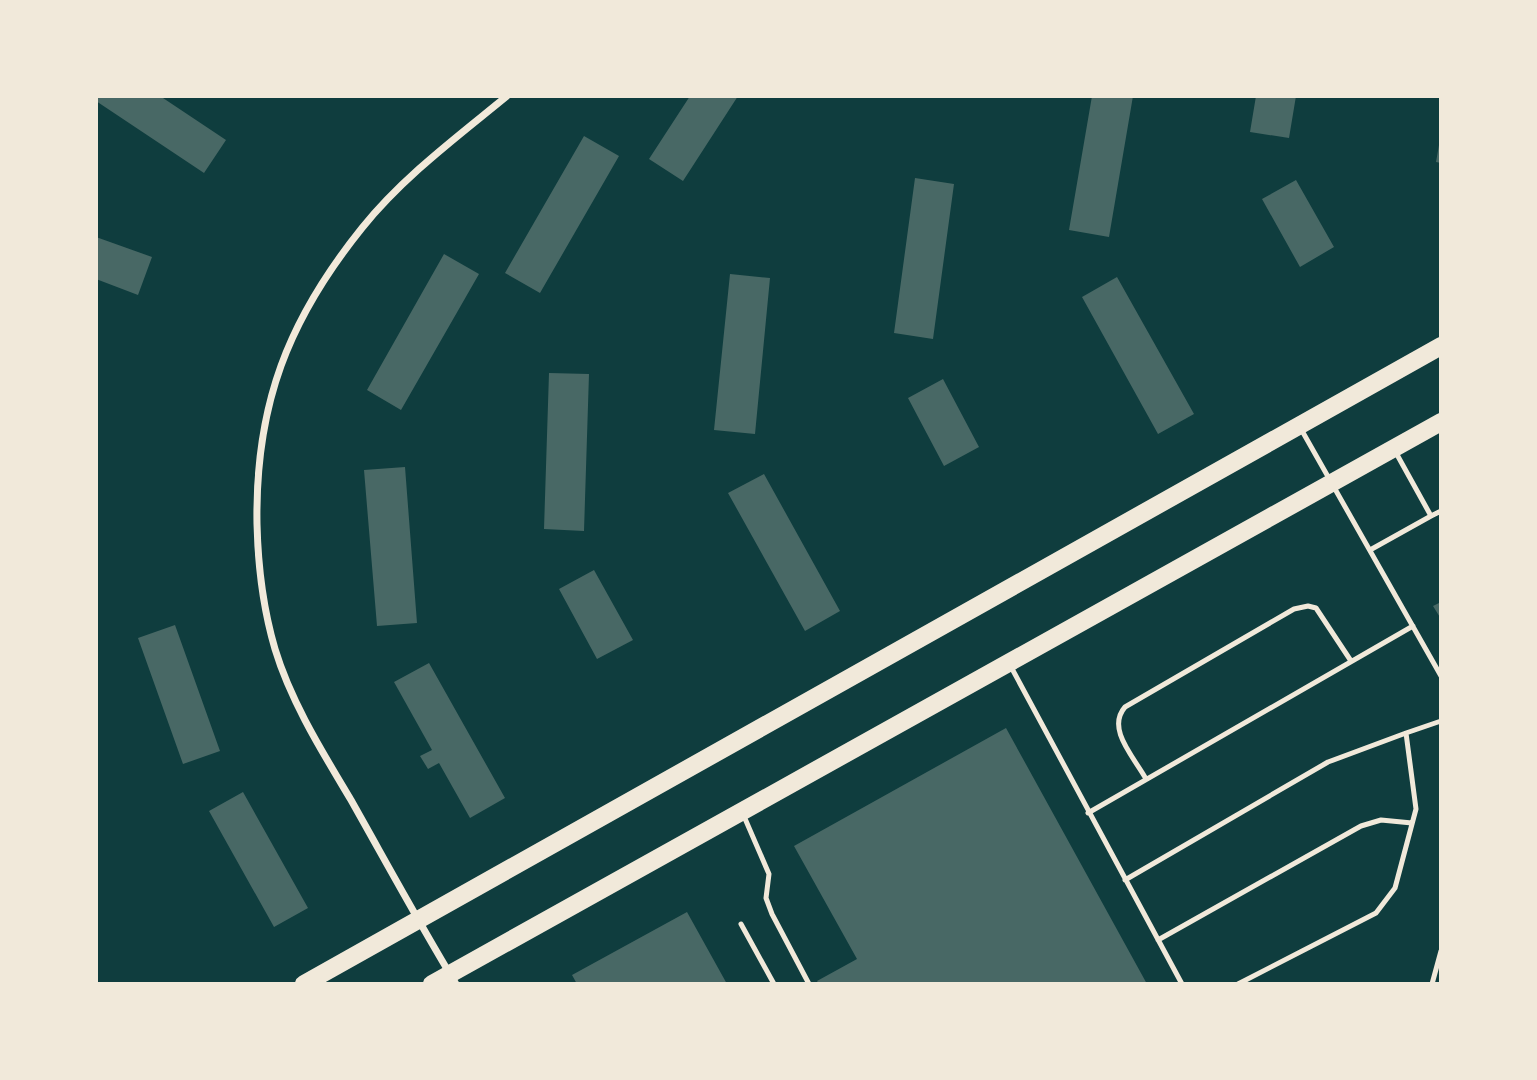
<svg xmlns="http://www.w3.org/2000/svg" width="1537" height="1080" font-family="'Fira Sans',sans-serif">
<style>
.building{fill:#486865}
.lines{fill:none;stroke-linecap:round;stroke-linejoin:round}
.service{stroke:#f1e9da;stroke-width:5}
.minor{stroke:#f1e9da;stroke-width:7}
.primary{stroke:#f1e9da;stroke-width:18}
</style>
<rect width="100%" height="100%" fill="#0f3d3e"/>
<path class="building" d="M96,96H160L226,140L204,173L96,101Z
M690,96H738L683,181L649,159Z
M1092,96H1133L1109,237L1069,230Z
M1256,96H1296L1289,138L1250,132Z
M584,136L619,156L540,293L505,273Z
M1439,145H1441V163L1436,162Z
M915,178L954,184L933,339L894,333Z
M1296,180L1334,247L1300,267L1262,199Z
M96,237L152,257L138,295L96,279Z
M444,254L479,274L401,410L367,390Z
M730,274L770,278L755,434L714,430Z
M1117,277L1194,414L1158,434L1082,297Z
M549,373L589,374L584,531L544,529Z
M943,379L979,447L944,466L908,398Z
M405,467L417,623L377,626L364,470Z
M764,474L840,611L805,631L728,493Z
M594,570L633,640L597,659L559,589Z
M1441,602V619L1433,606Z
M175,625L220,751L183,764L138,638Z
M429,663L505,798L470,818L439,763L428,769L420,756L432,750L394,682Z
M1006,728L1147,984H819L817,981L857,959L794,846Z
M243,792L308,908L274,927L209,811Z
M687,912L727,984H577L572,975Z"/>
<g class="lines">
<path class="service" d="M1301,429L1441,676
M1431,516L1441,511
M1370,550L1431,516L1395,451
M1010,665L1182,984
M1146,779C1134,757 1106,729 1125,707L1294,609L1308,606L1316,608L1351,661
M1088,813L1413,626
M743,814L769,874L766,898L772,914L809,984
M1125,880L1328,762L1406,733
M741,924L774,984
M1158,940L1361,826L1381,820L1412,823
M1238,984L1376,913L1395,888L1416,809L1406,733L1441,721
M1432,984L1441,951"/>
<path class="minor" d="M456,984C419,923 386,862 351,800C323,753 291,702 275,649C263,608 258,567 257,524C255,405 288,320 362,228C403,177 457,137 507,96"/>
<path class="primary" d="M304,984L1441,346
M432,984L1441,422"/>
</g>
<rect width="1537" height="1080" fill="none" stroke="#f1e9da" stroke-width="196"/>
</svg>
